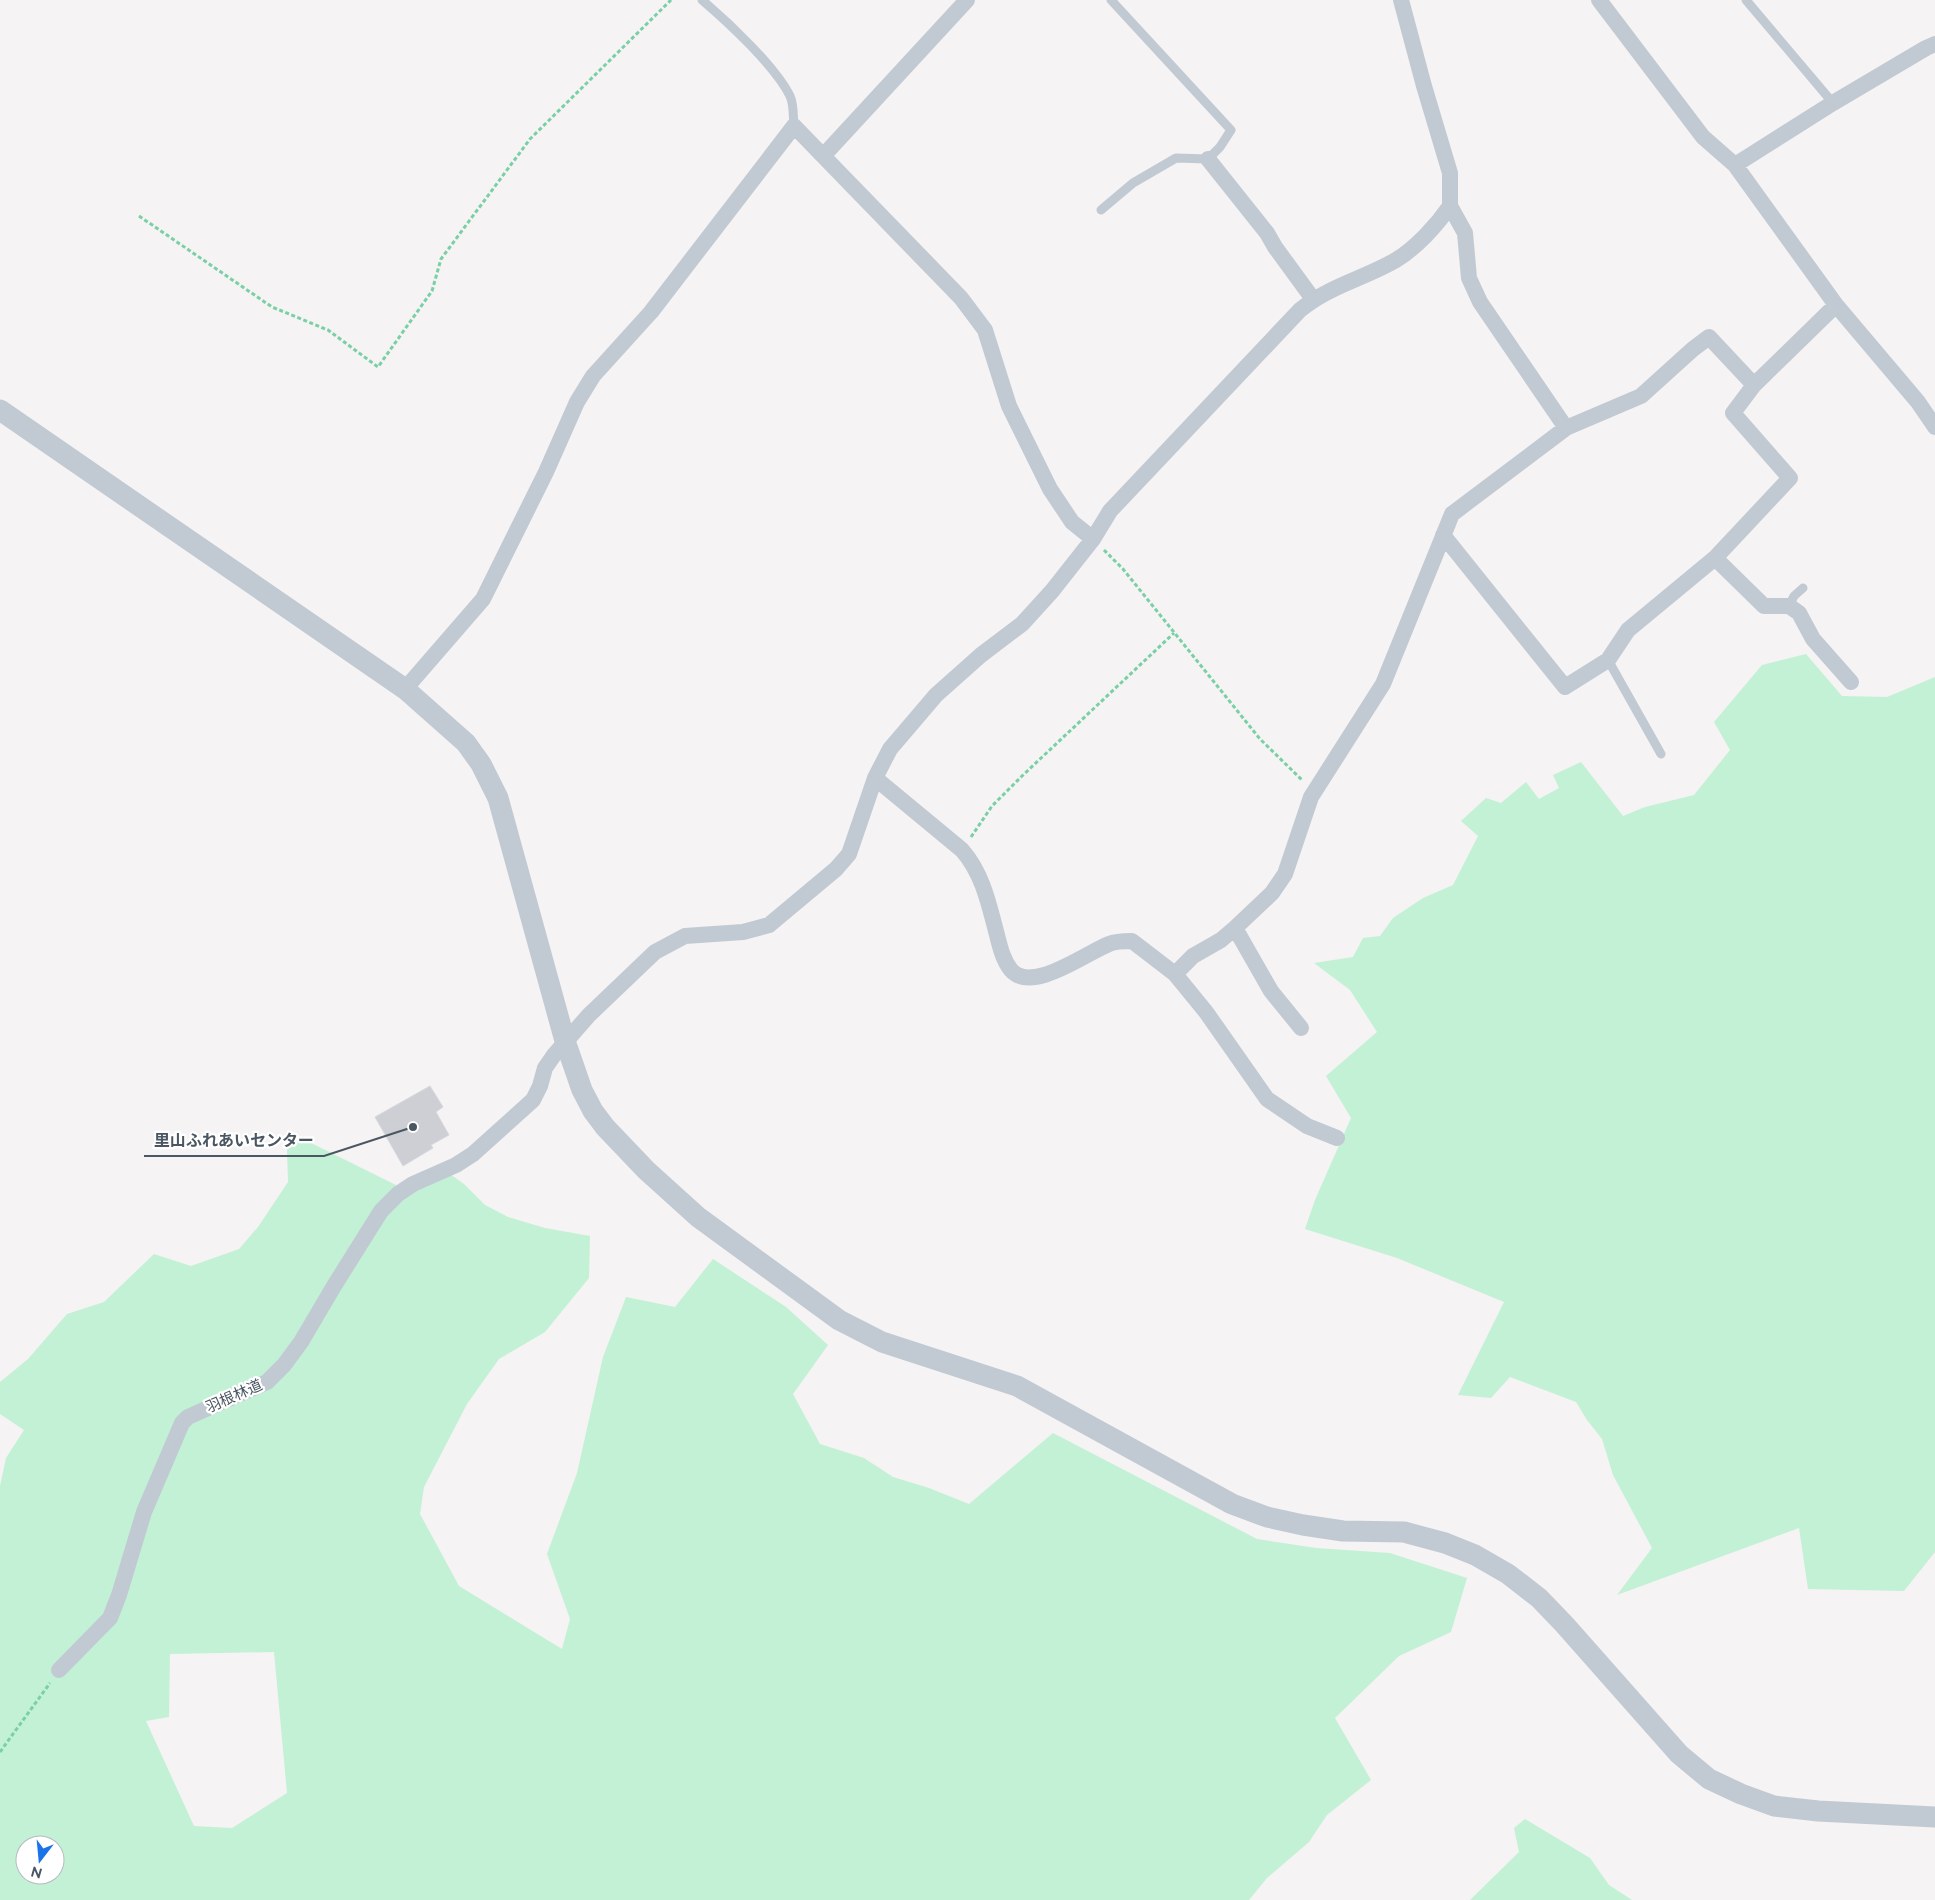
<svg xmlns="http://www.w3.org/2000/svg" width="1935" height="1900" font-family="Raleway,'Noto Sans JP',sans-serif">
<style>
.green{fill:#c3f1d5;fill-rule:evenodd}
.building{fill:#cdcfd5;stroke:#d7d9de}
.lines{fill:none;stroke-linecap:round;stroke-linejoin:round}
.path{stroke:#7ad0a6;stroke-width:3;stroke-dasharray:4 2.5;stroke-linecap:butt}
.service{stroke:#c1cad2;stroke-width:9}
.minor{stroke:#c1cad2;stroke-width:16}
.tertiary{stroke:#c1cad2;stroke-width:21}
.labels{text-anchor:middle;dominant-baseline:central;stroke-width:4.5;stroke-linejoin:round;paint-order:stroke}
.street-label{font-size:15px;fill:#4a5661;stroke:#fff}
.leader{fill:none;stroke:#4a5661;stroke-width:2}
.callout-dot{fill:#4a5661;stroke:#fff;stroke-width:2}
.callout-label{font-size:16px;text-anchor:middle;font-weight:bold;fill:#4a5661;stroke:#fff;stroke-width:4.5;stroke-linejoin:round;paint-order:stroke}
</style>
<rect width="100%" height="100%" fill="#f5f3f3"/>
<path class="green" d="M1806,654L1842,696L1887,697L1935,677V1552L1904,1591L1808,1589L1799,1528L1617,1595L1652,1548L1613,1475L1602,1439L1587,1420L1576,1402L1510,1377L1491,1398L1458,1395L1504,1302L1397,1258L1305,1229L1315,1200L1351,1118L1326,1076L1377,1032L1350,990L1314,963L1353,957L1363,938L1380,936L1393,918L1423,898L1453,885L1478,836L1461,821L1486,798L1501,803L1526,782L1539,799L1559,788L1553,775L1581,762L1623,816L1645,807L1694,795L1730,750L1714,722L1762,665Z
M293,1134L404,1189L437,1165L464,1184L485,1205L508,1217L545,1228L590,1236L589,1278L545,1332L499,1359L467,1404L424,1487L420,1514L459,1586L562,1649L570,1619L547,1554L577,1473L603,1357L626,1297L675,1307L713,1259L786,1307L828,1345L793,1394L820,1444L864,1458L893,1477L929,1488L969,1504L1053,1433L1257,1539L1316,1548L1390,1553L1467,1578L1451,1632L1399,1656L1335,1718L1371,1780L1327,1815L1309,1842L1267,1878L1249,1900H0V1486L6,1458L24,1430L0,1414V1382L28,1359L67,1314L104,1302L154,1254L191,1266L239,1249L258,1227L288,1182L287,1150ZM274,1652L287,1793L232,1828L194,1826L146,1721L169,1717L170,1654ZM25,1845H55V1875H25Z
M1525,1819L1590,1858L1609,1885L1632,1900H1470L1519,1852L1514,1828Z"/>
<path class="building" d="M430,1086L443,1107L436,1112L449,1135L431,1145L433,1148L403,1166L375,1117Z"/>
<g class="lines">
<path class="path" d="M139,216L272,307L328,330L378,367L432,291L441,259L530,139L671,0
M1104,550L1123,569L1260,739L1302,780
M971,837L992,806L1022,776L1174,633
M0,1752L50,1683"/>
<path class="service" d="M702,0C728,22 775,66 790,96C794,104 793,117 794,126
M1746,0L1833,103
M1101,210L1133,183L1176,158L1208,159L1220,147L1231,130L1111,0
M1789,606L1794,596L1803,588
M1608,660L1661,754"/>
<path class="minor" d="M1401,0L1424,86L1450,173V206L1465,233L1469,278L1480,302L1566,428
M1599,0L1703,137L1735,165L1836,305L1918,402L1935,427
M824,155L967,0
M1208,159L1267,233L1275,247L1313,299
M1735,165L1833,103L1926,48L1935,44
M1443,535L1565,687L1608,660L1628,630L1715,558L1790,478L1733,413L1754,385L1836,305
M1715,558L1764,606H1789L1799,613L1813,639L1851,682
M405,689L483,599L546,472L577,402L593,376L651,312L794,126L961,298L985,330L1009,406L1050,489L1072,522L1093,539
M875,778L962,850C983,874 989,905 997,935C1000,947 1003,960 1011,970C1032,994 1086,953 1109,944C1116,941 1124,941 1132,941L1175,974L1206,1012L1267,1099L1307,1126L1337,1138
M1235,928L1271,991L1301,1028
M1175,974L1193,956L1221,940L1235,928L1272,893L1285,874L1311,797L1383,684L1452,514L1566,428L1641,396L1693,349L1709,337L1754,385
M59,1670L110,1618L119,1595L144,1512L182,1423L188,1417L267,1382L284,1365L301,1342L334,1286L381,1211L398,1194L413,1184L456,1165L473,1154L533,1100L540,1086L545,1068L554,1055L589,1015L655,952L685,936L743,932L769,925L836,869L849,854L875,778L890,749L936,695L981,655L1022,624L1052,591L1093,539L1110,511L1300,310C1331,285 1363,279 1396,260C1416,248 1437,225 1450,206"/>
<path class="tertiary" d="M0,410L405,689L466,743L481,764L498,798L565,1041L582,1090L593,1111L605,1127L646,1170L698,1217L839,1320L882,1342L1017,1386L1232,1504L1267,1517L1303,1525L1343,1531L1404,1532L1445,1543L1475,1555L1508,1574L1539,1598L1564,1624L1679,1754L1709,1779L1741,1794L1774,1806L1818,1811L1935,1817"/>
</g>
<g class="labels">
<g class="street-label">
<text transform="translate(234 1396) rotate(-24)">羽根林道</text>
</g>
</g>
<path class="leader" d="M413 1127L324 1156H144"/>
<circle class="callout-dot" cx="413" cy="1127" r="5"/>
<g class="callout-label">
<text x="234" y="1146">里山ふれあいセンター</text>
</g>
<g transform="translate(40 1860) rotate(196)"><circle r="24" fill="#ffffff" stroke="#b7bbc0"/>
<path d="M0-4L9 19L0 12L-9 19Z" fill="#1a73e8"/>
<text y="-8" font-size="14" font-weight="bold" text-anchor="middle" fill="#4a5661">N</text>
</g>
</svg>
